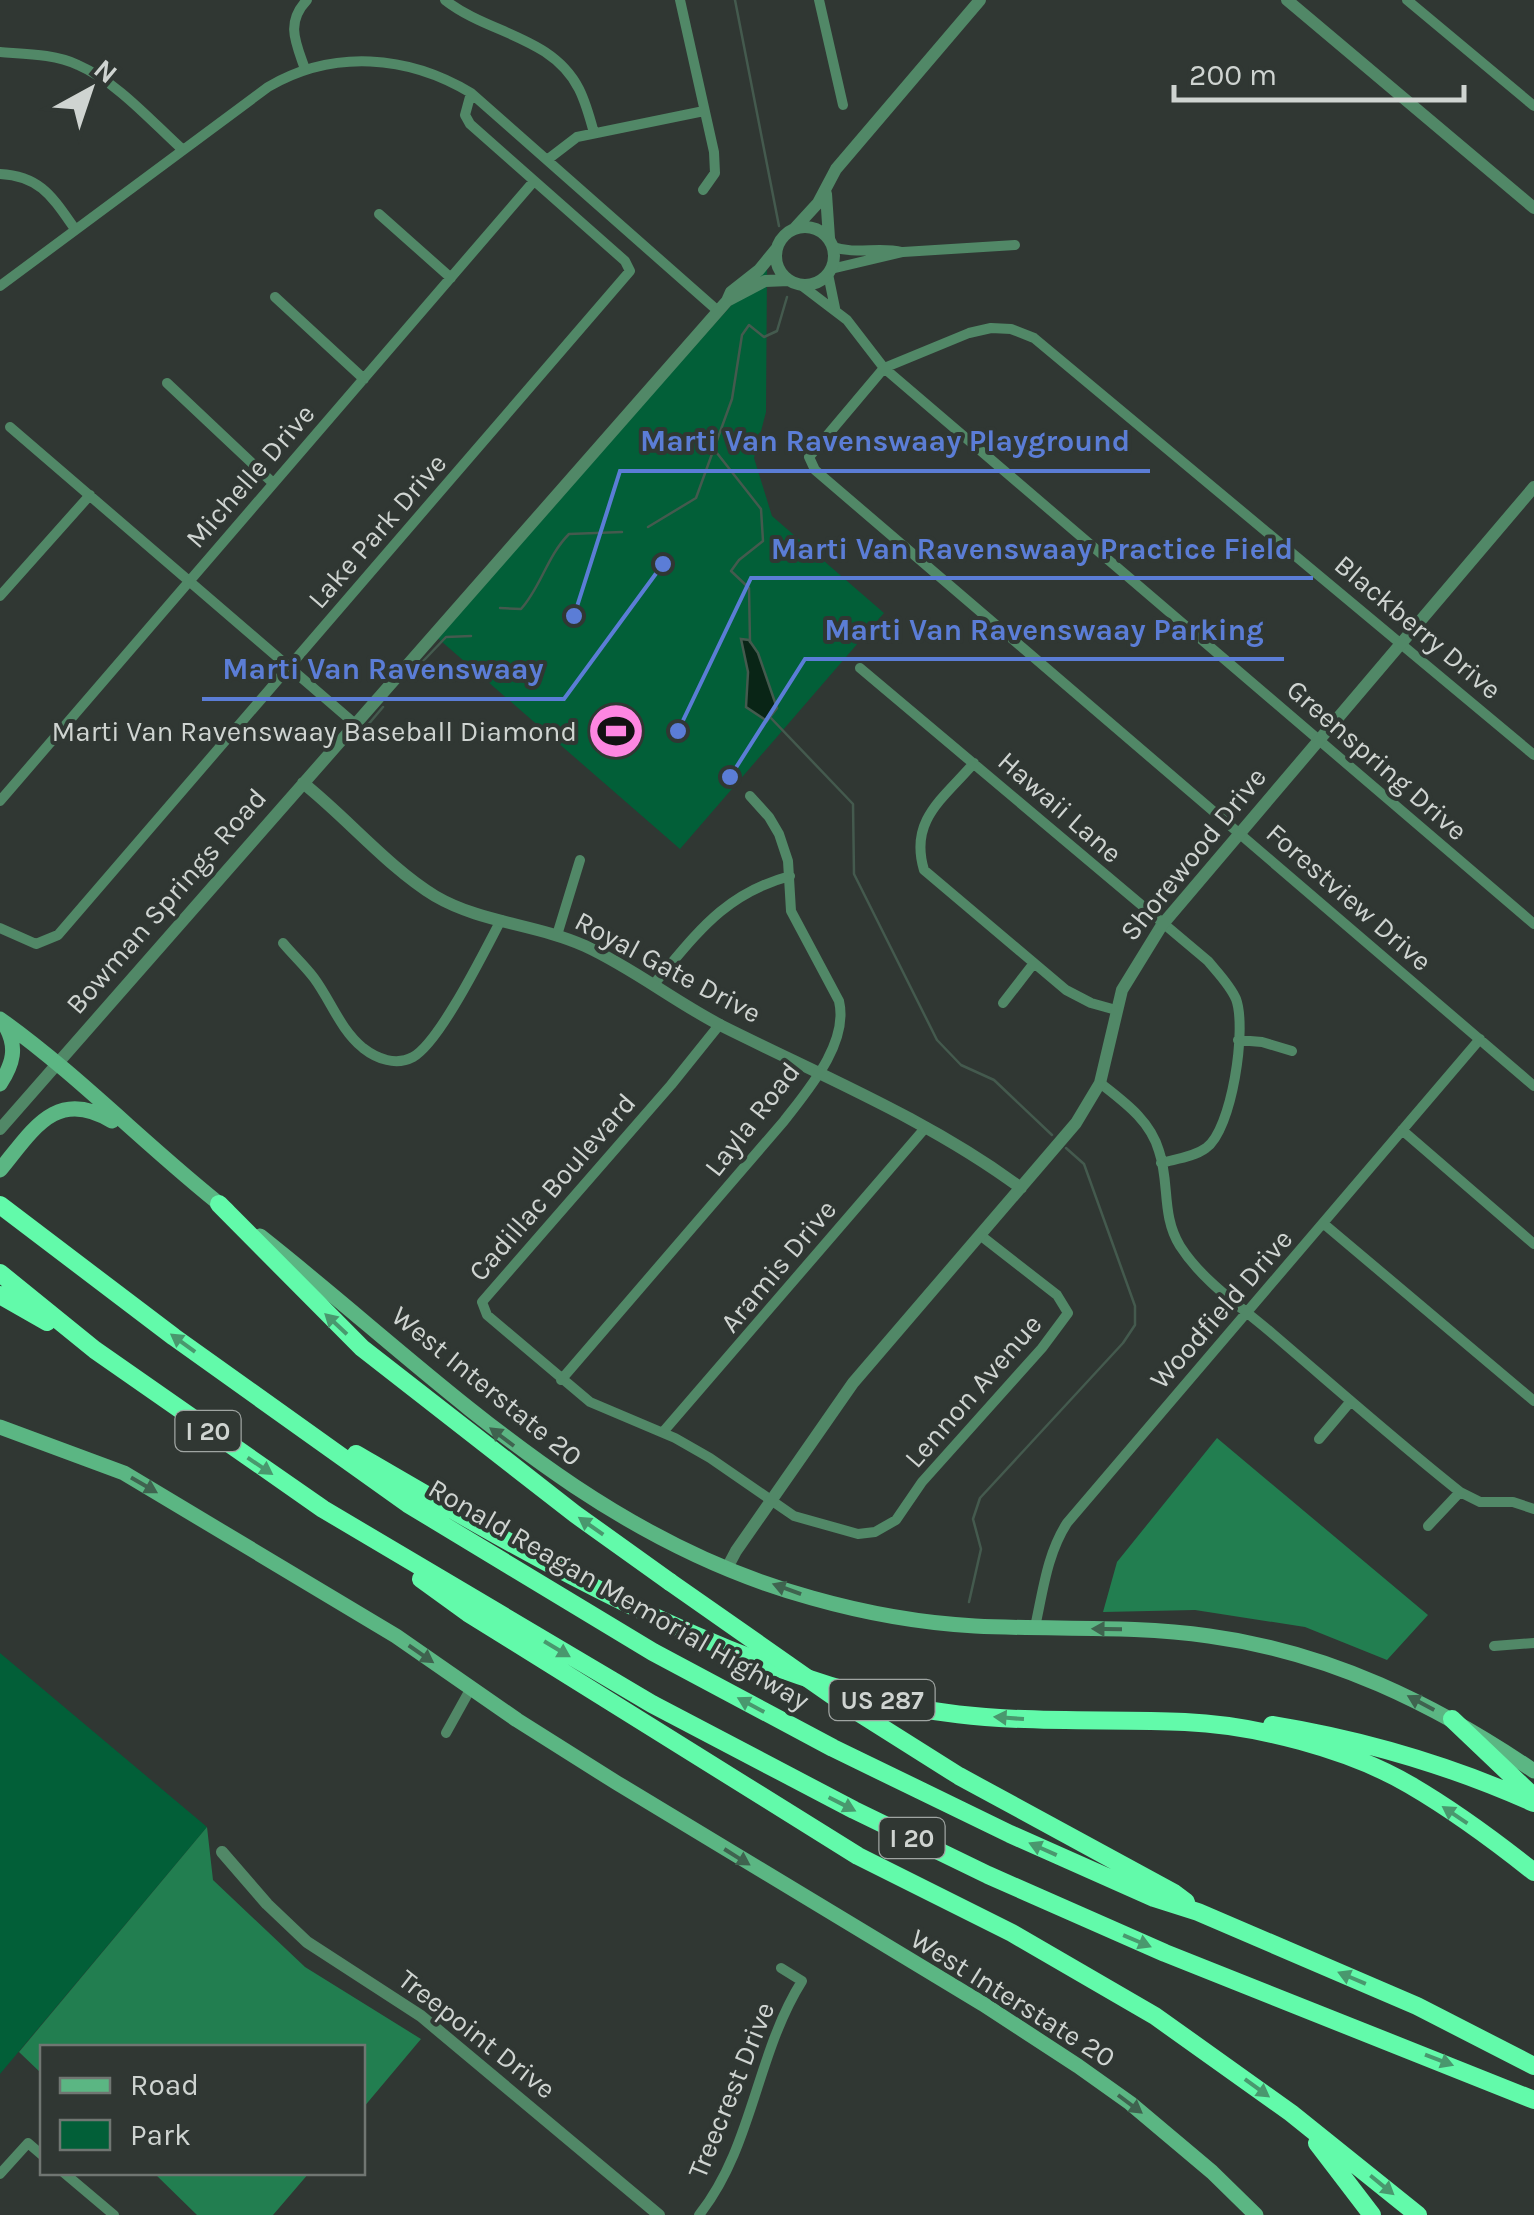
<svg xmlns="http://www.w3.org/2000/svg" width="1534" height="2215" font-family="Karla,sans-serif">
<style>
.green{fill:#025f38}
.forest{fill:#227e50}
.water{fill:#092516;stroke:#445a4e;stroke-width:2.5}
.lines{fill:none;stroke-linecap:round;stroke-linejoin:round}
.stream{stroke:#445a4e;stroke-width:2.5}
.minor{stroke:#518867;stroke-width:10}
.tertiary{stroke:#518867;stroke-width:12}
.secondary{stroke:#5bb683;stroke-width:15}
.motorway{stroke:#62faaa;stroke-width:18}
.motorway-bridge{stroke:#62faaa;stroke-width:18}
.oneway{fill:#49986e}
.oneway2{fill:#3f634f}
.labels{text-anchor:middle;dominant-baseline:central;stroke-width:8;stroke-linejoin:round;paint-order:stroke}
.shield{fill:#303733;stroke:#9fa5a2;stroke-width:2.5}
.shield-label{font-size:25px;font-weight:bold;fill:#cfd4d1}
.street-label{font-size:28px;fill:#cfd4d1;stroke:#303733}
.poi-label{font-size:28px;fill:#cfd4d1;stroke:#303733;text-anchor:end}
.leader{fill:none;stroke:#5b7dd6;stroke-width:4}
.callout-dot{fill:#5b7dd6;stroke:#303733;stroke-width:4}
.callout-label{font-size:30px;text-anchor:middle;font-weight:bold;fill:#5b7dd6;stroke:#303733;stroke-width:8;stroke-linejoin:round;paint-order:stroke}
</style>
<rect width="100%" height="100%" fill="#303733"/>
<path class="green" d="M767,266L766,412L754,458L772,516L884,613L680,849L434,635Z
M0,1653L207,1827L0,2074Z"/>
<path class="forest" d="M1217,1438L1428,1615L1387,1660L1305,1627L1195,1610L1103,1612L1117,1562Z
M207,1827L213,1880L305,1967L421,2039L363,2108L362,2048H42V2074L19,2052Z
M154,2173H309L273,2215H197Z"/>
<path class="water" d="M741,639L749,640L758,653L777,708L767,721L746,707L748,672Z"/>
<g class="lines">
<path class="stream" d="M735,0L779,226
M713,448L761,509L763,541L739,560L731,571L749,588L750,642
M648,527L696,498L732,399L742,335L749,325L764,337L777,331L787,297
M500,608L521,609C541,587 547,556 569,534L622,532
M409,676L446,637L471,636
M769,716L853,804L854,874L937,1040L961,1065L994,1080L1052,1135
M356,739L383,707
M969,1602L981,1549L973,1519L980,1498L1123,1343L1135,1325V1306L1084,1164L1066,1148"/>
<path class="minor" d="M445,0C488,34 552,36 579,89C586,103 590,118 594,133
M680,0L714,152L715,173L703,190
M819,0L843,105
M1407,0L1534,106
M0,52C25,54 55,54 78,65C117,82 151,121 183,150
M305,69C296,43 285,23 307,0
M547,160L577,137L704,111
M0,174C41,176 53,198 75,229
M379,214L451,278
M833,247C857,255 878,246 902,252
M831,269L903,252L1015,245
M828,274L835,308
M801,285L847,320L884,368L1534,924
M0,286L268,87C333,49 408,55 471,93L718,311
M275,297L364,379
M167,383L273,483
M10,427L354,723
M0,596L90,495
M860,668L1208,961C1218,973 1230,985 1236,999C1247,1028 1232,1130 1206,1148C1194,1157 1175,1159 1161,1163
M1534,755L1034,338L1011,329L991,328L969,333L884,368L809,457L815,470L1534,1086
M974,763C943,799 909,820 924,870L1066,990L1091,1003L1116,1010
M0,801L534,181
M0,928L36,944L58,935L630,271L625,261L470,124L465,115L471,93
M557,935L580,860
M283,943C293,955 305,966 314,978C331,1001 340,1029 363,1048C377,1059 396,1066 413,1057C440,1042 485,950 501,920
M653,985C696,935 723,894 790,876
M1003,1003L1034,963
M720,1024L671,1085L482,1302L487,1315L590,1402L675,1438L710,1458L794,1516L858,1534L875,1532L896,1520L922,1482L1042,1348L1068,1313L1057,1295L980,1235
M1238,1040L1262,1042L1292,1051
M1100,1083C1124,1102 1150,1120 1159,1151C1170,1183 1161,1215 1180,1246C1203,1282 1243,1308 1274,1335C1336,1388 1397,1442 1460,1492L1480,1502H1513L1534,1509
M1402,1130L1534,1244
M1324,1224L1534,1401
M561,1380L784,1121C808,1090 849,1043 839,1001L791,911L788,861L779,834L769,817L750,796
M663,1432L926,1127
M1319,1439L1351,1401
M1428,1526L1460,1492
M1035,1627C1043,1591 1047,1554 1067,1523L1480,1039
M1494,1646L1534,1643
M446,1733L471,1688
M63,2172L114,2215
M0,2174L28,2143L42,2155
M699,2215C753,2147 756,2054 802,1981L781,1968"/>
<path class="tertiary" d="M1287,0L1534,208
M826,194L829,238
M776 256a29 29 0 1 1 58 0a29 29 0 1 1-58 0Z
M795,228L818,203L836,169L980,0
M727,301L765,281L789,280
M303,783C347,818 388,867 435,896C481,923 536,924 585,946C633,968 675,1002 722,1026C824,1077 929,1120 1021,1188
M0,1129L727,301L731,292L759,270L777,248
M727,1568L736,1551L853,1383L1076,1123L1100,1083L1122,990L1162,925L1534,487
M222,1852L267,1904L307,1942L421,2016L659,2215"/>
<path class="secondary" d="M0,1019C80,1076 149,1149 227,1210
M0,1084C13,1064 18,1047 5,1025
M0,1170C33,1130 56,1087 112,1121
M260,1236C436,1375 588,1537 812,1598C865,1613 921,1623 975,1626C1053,1630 1132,1625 1209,1636C1329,1652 1435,1704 1534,1771
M0,1427L124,1473L396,1636L517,1720L617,1783L983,2004L1078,2066L1130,2103L1212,2172L1256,2215"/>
<path class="motorway" d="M219,1204L362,1348L575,1514L670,1582
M0,1205L174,1337L408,1504L653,1652L833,1748L1010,1834L1154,1898L1198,1912L1417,2006L1534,2066
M0,1273L95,1350L323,1509L652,1704L854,1810L988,1875L1165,1953L1534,2100
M0,1295L47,1322
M356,1454C526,1553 704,1659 898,1704C991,1726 1090,1718 1185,1722C1255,1725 1349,1749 1410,1785C1453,1810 1495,1841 1534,1872
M421,1579L468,1613L858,1856L1012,1933L1155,2016L1291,2113L1418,2215
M840,1701L959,1776L1174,1893L1186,1902
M1452,1719L1534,1797
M1272,1725C1364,1740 1449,1765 1534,1803
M1317,2143L1372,2215"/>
<path class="motorway-bridge" d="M670,1582L840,1701"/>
</g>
<defs><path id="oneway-solid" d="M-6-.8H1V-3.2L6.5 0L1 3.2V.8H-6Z" transform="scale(2.5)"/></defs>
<g class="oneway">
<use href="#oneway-solid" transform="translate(336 1324) rotate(-137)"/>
<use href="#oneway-solid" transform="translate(183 1343) rotate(-144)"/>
<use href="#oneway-solid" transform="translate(260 1466) rotate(34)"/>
<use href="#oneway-solid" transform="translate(591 1526) rotate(-145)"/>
<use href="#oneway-solid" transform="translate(557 1649) rotate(31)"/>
<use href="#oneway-solid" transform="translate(751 1705) rotate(-152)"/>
<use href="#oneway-solid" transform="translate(1009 1718) rotate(-176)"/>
<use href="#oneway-solid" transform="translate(842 1804) rotate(27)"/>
<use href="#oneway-solid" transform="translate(1455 1815) rotate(-146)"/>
<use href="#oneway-solid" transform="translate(1043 1849) rotate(-156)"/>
<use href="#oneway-solid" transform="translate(1137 1941) rotate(23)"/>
<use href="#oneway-solid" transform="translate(1352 1978) rotate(-157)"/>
<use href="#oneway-solid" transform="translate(1439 2060) rotate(21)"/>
<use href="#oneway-solid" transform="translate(1257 2088) rotate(36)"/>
<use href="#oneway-solid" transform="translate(1382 2185) rotate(39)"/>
</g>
<g class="oneway2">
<use href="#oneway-solid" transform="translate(502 1437) rotate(-143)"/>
<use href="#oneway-solid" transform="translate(144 1485) rotate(30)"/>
<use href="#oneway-solid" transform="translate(787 1589) rotate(-160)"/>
<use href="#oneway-solid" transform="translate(1107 1629) rotate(-179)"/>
<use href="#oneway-solid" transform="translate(421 1654) rotate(35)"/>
<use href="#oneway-solid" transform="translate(1421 1703) rotate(-152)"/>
<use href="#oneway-solid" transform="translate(737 1857) rotate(32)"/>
<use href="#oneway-solid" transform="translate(1130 2104) rotate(37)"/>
</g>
<defs>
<g id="stadium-disc" transform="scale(2.875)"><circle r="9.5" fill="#fd86e1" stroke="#303733"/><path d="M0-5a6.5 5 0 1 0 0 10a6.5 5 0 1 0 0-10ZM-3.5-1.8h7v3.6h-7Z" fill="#111"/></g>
</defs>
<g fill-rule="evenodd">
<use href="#stadium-disc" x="616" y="731"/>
</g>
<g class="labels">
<g class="shield">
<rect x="175.5" y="1411" width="65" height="40" rx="8"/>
<rect x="829.5" y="1680" width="105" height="40" rx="8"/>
<rect x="879.5" y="1818" width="65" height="40" rx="8"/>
</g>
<g class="shield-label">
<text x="208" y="1431">I 20</text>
<text x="882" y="1700">US 287</text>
<text x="912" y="1838">I 20</text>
</g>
<g class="street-label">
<text transform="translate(250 476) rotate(-49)">Michelle Drive</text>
<text transform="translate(377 531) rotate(-49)">Lake Park Drive</text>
<text transform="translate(1418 627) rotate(40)">Blackberry Drive</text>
<text transform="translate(1377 760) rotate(41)">Greenspring Drive</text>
<text transform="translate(1060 807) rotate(41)">Hawaii Lane</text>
<text transform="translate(1193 854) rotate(-51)">Shorewood Drive</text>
<text transform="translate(1349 897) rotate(41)">Forestview Drive</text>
<text transform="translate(166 901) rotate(-49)">Bowman Springs Road</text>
<text transform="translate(668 967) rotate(28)">Royal Gate Drive</text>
<text transform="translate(752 1119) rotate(-52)">Layla Road</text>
<text transform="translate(552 1187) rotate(-49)">Cadillac Boulevard</text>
<text transform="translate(778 1266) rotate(-50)">Aramis Drive</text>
<text transform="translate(1221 1309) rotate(-49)">Woodfield Drive</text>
<text transform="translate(487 1386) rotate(39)">West Interstate 20</text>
<text transform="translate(973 1391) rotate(-49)">Lennon Avenue</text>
<text transform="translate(619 1594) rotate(30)">Ronald Reagan Memorial Highway</text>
<text transform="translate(1013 1998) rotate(32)">West Interstate 20</text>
<text transform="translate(477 2034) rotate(38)">Treepoint Drive</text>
<text transform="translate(731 2090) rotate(-68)">Treecrest Drive</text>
</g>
<g class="poi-label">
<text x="577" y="731">Marti Van Ravenswaay Baseball Diamond</text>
</g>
</g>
<path class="leader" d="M574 616L620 471H1150M678 731L751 578H1313M730 777L805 659H1284M663 564L564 699H202"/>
<g class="callout-dot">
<circle cx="574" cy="616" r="10"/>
<circle cx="678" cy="731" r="10"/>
<circle cx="730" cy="777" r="10"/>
<circle cx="663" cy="564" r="10"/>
</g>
<g class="callout-label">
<text x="885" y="451">Marti Van Ravenswaay Playground</text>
<text x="1032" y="559">Marti Van Ravenswaay Practice Field</text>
<text x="1044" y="640">Marti Van Ravenswaay Parking</text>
<text x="383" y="679">Marti Van Ravenswaay</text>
</g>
<rect x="40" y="2045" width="325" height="130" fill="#303733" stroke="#707672" stroke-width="2.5"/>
<rect x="60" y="2078" width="50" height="15" fill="#5bb683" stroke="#707672" stroke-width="2.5"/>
<text x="130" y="2095" font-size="30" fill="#cfd4d1">Road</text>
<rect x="60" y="2120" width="50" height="30" fill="#025f38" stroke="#707672" stroke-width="2.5"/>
<text x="130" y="2145" font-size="30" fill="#cfd4d1">Park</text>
<g transform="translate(90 90) rotate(40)" stroke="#303733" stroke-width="8" paint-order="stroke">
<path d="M0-8L18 38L0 25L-18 38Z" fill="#cfd4d1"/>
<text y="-15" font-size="28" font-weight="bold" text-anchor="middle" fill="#cfd4d1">N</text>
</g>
<path d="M1174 85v15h290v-15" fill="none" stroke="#cfd4d1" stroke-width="5"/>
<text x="1189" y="85" font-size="30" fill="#cfd4d1" stroke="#303733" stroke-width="8" paint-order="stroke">200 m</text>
</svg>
